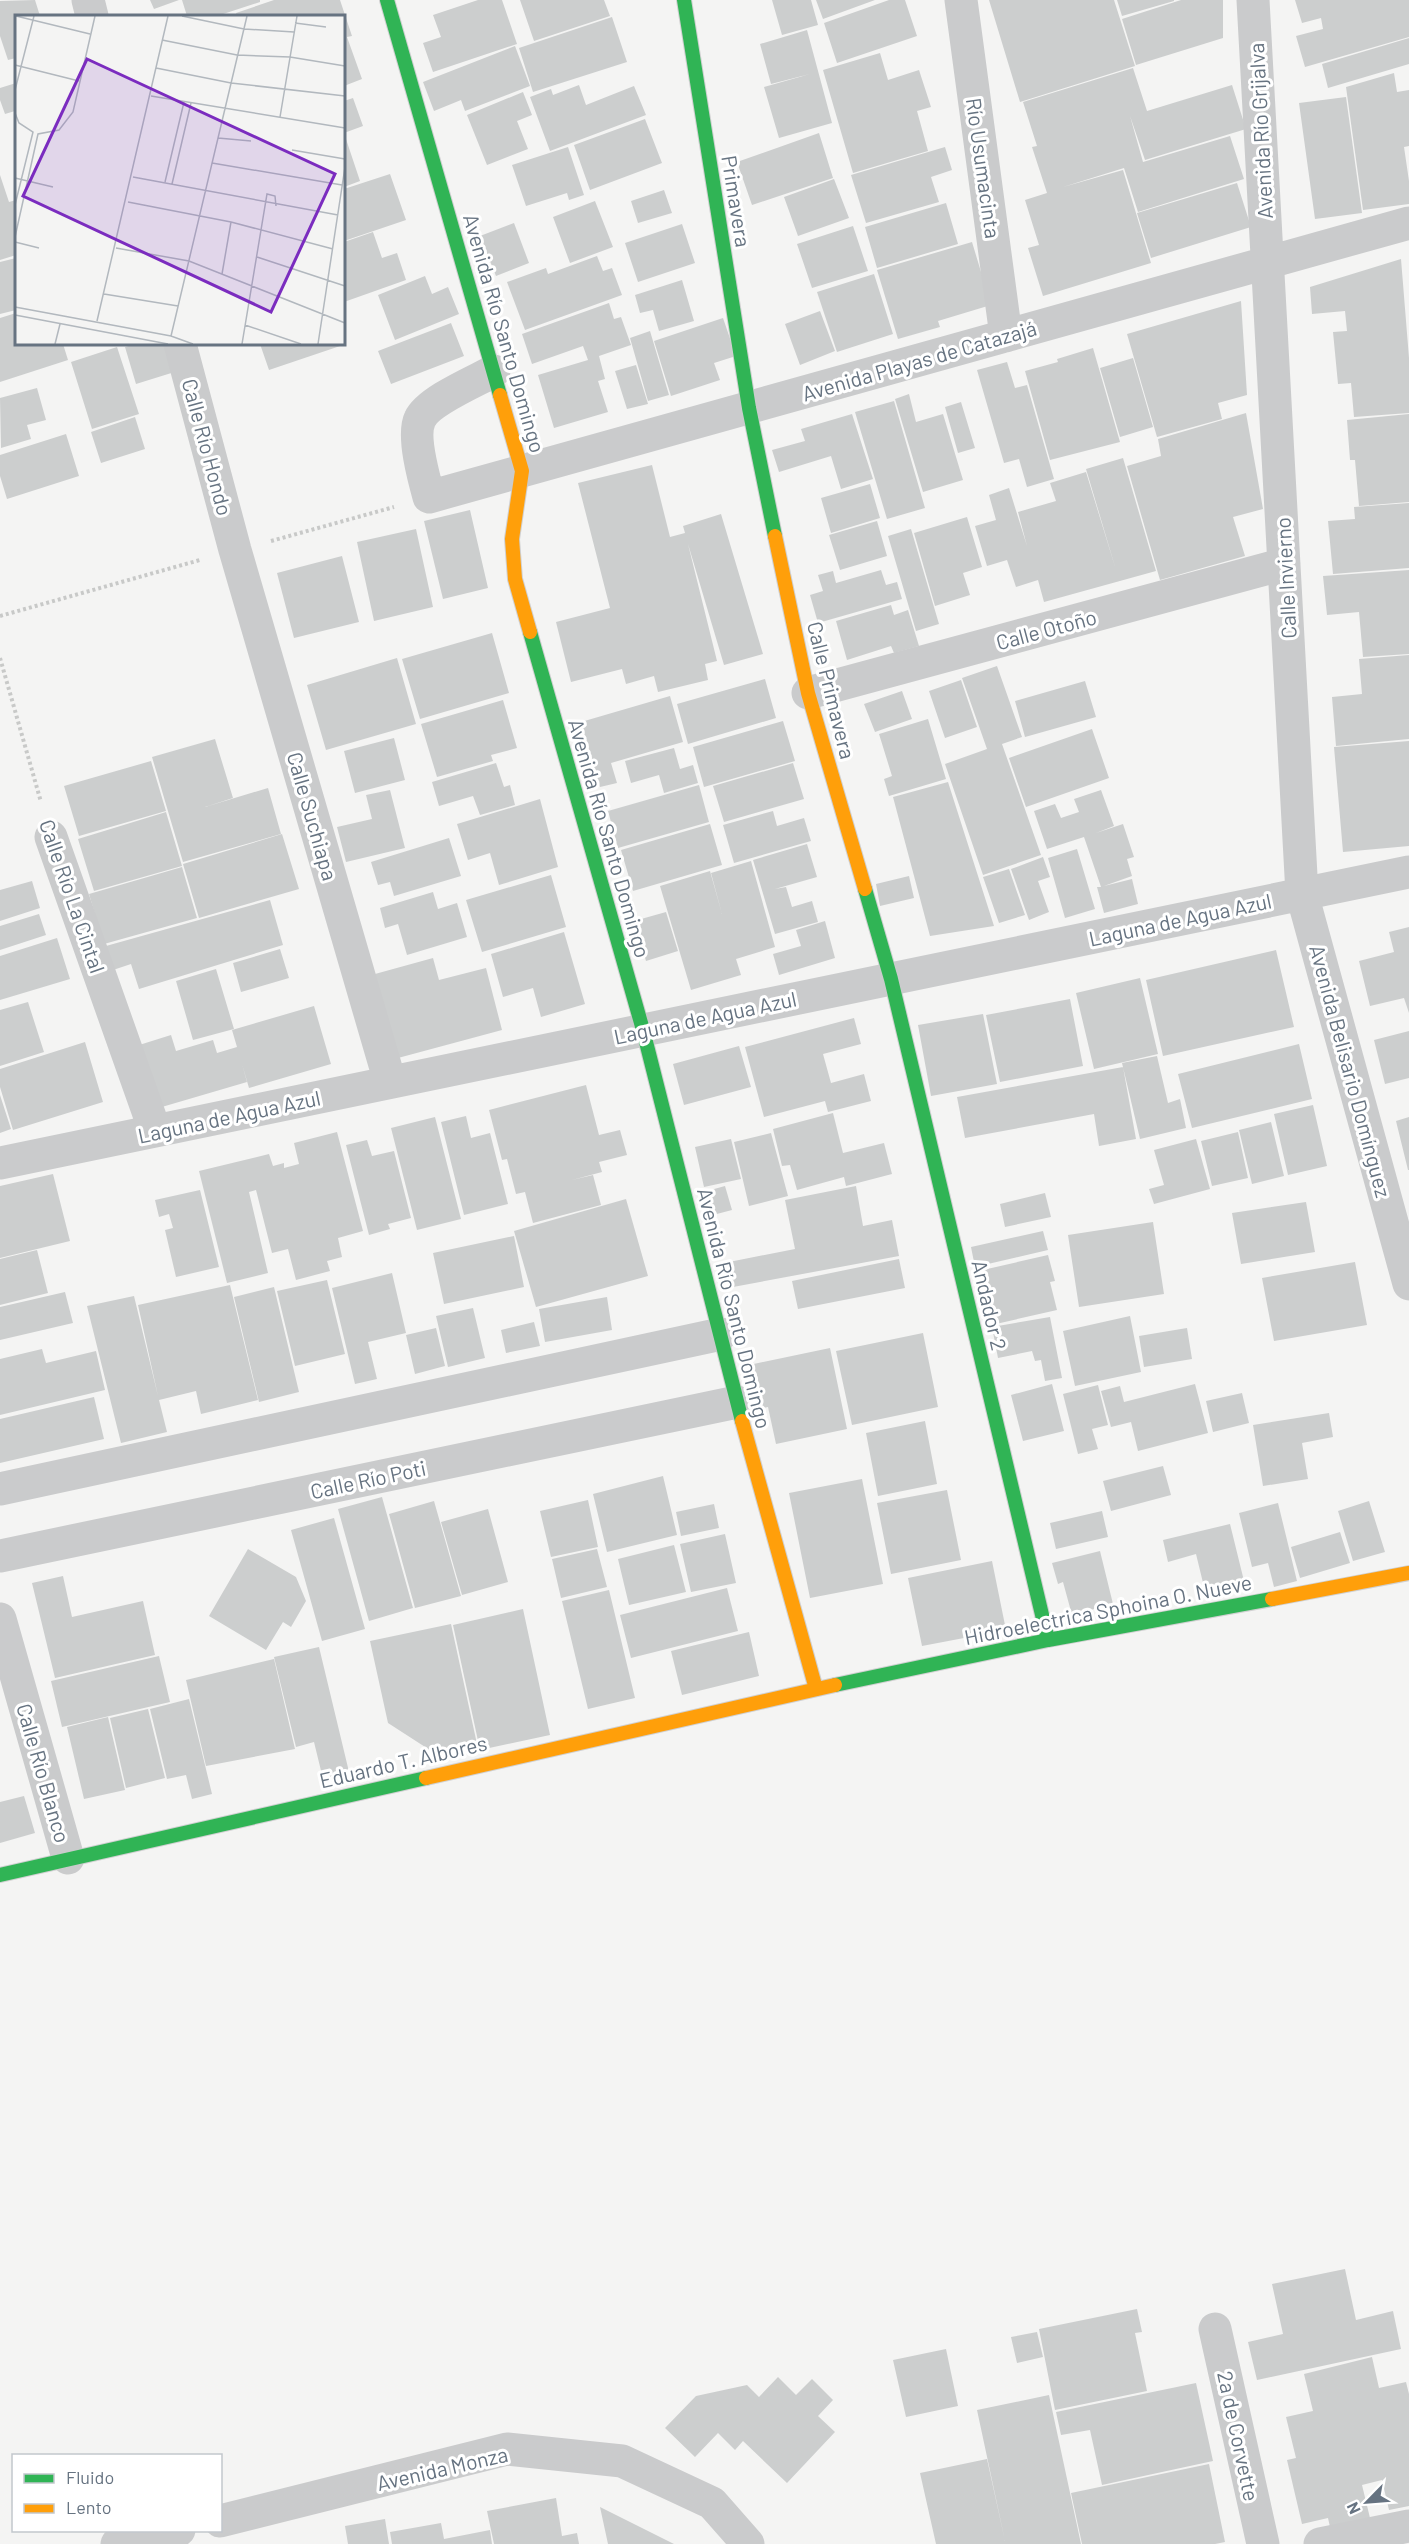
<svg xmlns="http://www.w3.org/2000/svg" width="1409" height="2544" font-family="Barlow,sans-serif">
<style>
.building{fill:#cccece}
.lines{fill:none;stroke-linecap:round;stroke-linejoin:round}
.fast-casing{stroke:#d0d0d1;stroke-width:16}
.slow-casing{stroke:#d0d0d1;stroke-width:16}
.path{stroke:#c8c9c8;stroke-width:4;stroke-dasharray:3 3;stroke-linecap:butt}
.street{stroke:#cacbcc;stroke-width:33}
.fast{stroke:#30b455;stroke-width:14}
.slow{stroke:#ff9f0a;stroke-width:14}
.labels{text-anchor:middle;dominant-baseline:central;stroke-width:6;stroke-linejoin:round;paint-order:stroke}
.street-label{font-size:21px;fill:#667381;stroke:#fff}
.inset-road{fill:none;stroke:#b2b8be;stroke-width:1.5}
.view{fill:#7b2cbf;fill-opacity:0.15;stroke:#7b2cbf;stroke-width:3}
.inset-edge{fill:none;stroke:#667381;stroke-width:3}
</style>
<rect width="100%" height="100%" fill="#f4f4f3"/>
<path class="building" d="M35,0L40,16H16V58L8,60L0,36V1Z
M150,0H179L154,9Z
M182,0H260V2L217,16H187Z
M274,0H340L352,36L347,37L362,79L344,86V16H237L236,13Z
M478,0H502L517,44L433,72L423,43L441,37L433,15Z
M520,0H604L610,16L534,41Z
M772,0H811L818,25L782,35Z
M816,0H875L823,19Z
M889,0H905L917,36L837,63L824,23Z
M989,0H1114L1135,66L1020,102Z
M1117,0H1174V1L1122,16Z
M1181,0H1223V38L1136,65L1122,19Z
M1295,0H1409V37L1305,67L1296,36L1323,29L1321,18L1302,23Z
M612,17L627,62L533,92L519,48Z
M807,30L832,123L779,138L764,87L810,74L771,84L760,44Z
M1409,38V64L1328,88L1322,64Z
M515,46L530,86L465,111L461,100L434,111L423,82Z
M880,53L888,80L919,70L931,107L917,111L928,151L853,173L823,70Z
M1133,68L1147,111L1232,85L1246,129L1145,160L1130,116L1143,162L1230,136L1244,179L1138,212L1124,168L1063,187L1123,170L1151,263L1043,296L1028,248L1039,245L1025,200L1047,193L1032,147L1037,146L1023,102Z
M1394,73L1397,92L1409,90V146L1404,147L1409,181V204L1363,210L1346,87Z
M16,83V115L15,111L5,114L0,100V88Z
M579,85L586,105L634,86L646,115L550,151L530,97L551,89L553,95Z
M523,92L532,115L517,121L528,149L487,165L467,115Z
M1346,97L1362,213L1315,219L1299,103Z
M353,98L363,126L344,133L360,181L344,187V101Z
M645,119L662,163L590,190L574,145Z
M819,133L833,178L752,205L737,162Z
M568,147L584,195L569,200L567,193L526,206L512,165Z
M945,147L952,170L931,177L939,202L866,223L851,175Z
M390,174L406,220L344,241V189Z
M0,175L9,202L16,200V255L0,260Z
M834,179L849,218L798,236L784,197Z
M1237,183L1251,227L1151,258L1137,213Z
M664,190L672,213L638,223L631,201Z
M595,201L613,247L570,263L553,217Z
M946,203L958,244L877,268L865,227Z
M514,223L529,263L496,276L480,236Z
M682,224L695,263L638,282L625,243Z
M853,226L868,271L812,288L797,244Z
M373,232L382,258L397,253L406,280L344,302V242Z
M972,242L991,305L938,321L940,327L898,339L877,270Z
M597,256L603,271L612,268L622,295L525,330L507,282L546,268L548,274Z
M16,258V310L0,314V262Z
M1401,259L1409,358V413L1354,417L1351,383L1338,384L1333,332L1347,331L1345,311L1312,314L1310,287Z
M874,274L893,334L837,352L817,292Z
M425,276L432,294L448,287L459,314L395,340L378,295Z
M682,280L694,321L659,331L653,310L640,313L635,295Z
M1241,301L1247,395L1218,403L1222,419L1157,437L1127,334Z
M609,303L614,319L621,317L631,345L599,356L605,379L598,381L608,412L554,428L538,375L588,360L583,346L532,364L522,334Z
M820,311L835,351L800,365L785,324Z
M16,313V344H63L68,360L0,382V318Z
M723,318L736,356L714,363L720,380L671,396L654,341Z
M451,323L464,356L391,384L378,351Z
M650,331L669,395L648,401L630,338Z
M136,344H173L181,370L136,384L125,347Z
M260,344H346L269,370Z
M117,347L139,414L92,429L71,362Z
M1093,348L1120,442L1050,460L1025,371L1058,362L1057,359Z
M1133,358L1153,427L1120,437L1100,368Z
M1007,362L1015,388L1027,385L1054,479L1027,487L1019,459L1004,463L977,370Z
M636,365L648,404L627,409L615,371Z
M37,388L46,420L27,425L31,439L1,448L0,398Z
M909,394L916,422L943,414L963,480L923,492L895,399Z
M894,401L925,508L887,519L855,412Z
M961,402L975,448L958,453L945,407Z
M1246,413L1263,509L1233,517L1245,556L1160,580L1127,466L1161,456L1158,439Z
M852,414L873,479L841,489L831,456L779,472L772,450L805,441L801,429Z
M1409,414V502L1359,506L1355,460H1350L1347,420Z
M135,417L145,449L101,463L91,432Z
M66,434L79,476L7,499L0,476V455Z
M1123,458L1156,571L1044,602L1038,580L1016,587L1007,560L987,566L975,526L996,520L989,495L1009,488L1027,546L1018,512L1056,501L1050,483L1086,472L1116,570L1086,469Z
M652,465L670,537L685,533L683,526L721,514L763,654L724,665L688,544L717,661L705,664L708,680L658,692L654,676L626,684L622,669L571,682L556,622L610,608L578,483Z
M870,484L880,518L831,533L821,498Z
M1409,503V568L1333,574L1328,521L1355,519L1354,507Z
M470,510L488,588L443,599L424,521Z
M967,517L982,567L963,573L970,595L935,606L914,533Z
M877,521L887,556L840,570L829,535Z
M416,529L433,607L374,621L357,542Z
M911,529L939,624L916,631L888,536Z
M342,556L359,622L294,638L277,573Z
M881,570L886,585L897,582L902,599L818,623L810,595L823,591L818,575L833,571L836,583Z
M1409,570V654L1363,657L1359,612L1327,615L1323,576Z
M891,605L894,615L908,610L919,646L894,653L891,646L847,660L836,621Z
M492,633L509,693L420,719L402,659Z
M1409,655V739L1336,746L1332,697L1362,694L1359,659Z
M397,658L416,724L326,750L307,685Z
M997,666L1022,737L1002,744L1041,855L983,875L945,764L987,749L962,678Z
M765,679L776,718L688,744L677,704Z
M961,680L977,727L945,738L929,691Z
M1085,681L1096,717L1025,737L1015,701Z
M902,691L912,719L875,732L864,704Z
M670,696L683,742L611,763L617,783L600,787L581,722Z
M503,700L517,748L491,755L493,761L437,777L421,724Z
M928,719L946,779L889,796L884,779L892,776L879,734Z
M783,721L795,761L704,787L693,747Z
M1092,729L1109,778L1026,807L1009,758Z
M394,738L405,780L355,793L344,751Z
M215,739L233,798L205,807L268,788L281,834L183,862L152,757Z
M1409,741V846L1343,852L1334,747Z
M674,748L680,769L693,765L698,783L664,793L659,775L631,783L625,761Z
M151,761L166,811L79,836L64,786Z
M496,763L504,787L510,785L515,805L480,815L473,796L439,806L432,782Z
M793,763L804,799L724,822L713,786Z
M948,782L994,926L930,936L893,797Z
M699,785L709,822L618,848L608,811Z
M390,790L405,848L346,862L337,827L372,819L366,795Z
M1101,790L1114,826L1096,833L1123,824L1134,857L1127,859L1132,876L1104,886L1132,879L1138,904L1104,913L1097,887H1101L1084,837L1047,849L1034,811L1055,804L1061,818L1079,812L1074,799Z
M540,799L558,867L499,885L490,853L468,860L457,824Z
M773,811L777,826L804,818L811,841L734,863L723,825Z
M166,812L182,866L94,891L78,839Z
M710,824L722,865L633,891L621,850Z
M282,834L299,889L199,918L183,864Z
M449,838L461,876L394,896L390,882L378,885L371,862Z
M807,844L817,877L775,889L786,887L792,907L812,901L818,922L775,934L753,860Z
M1077,849L1095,909L1065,918L1048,858Z
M1043,857L1050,877L1038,881L1049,912L1029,920L1011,869Z
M751,861L775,947L736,959L741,975L691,990L660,886L710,871L722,914L711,873Z
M182,867L197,918L104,944L89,894Z
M1009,869L1025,915L999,923L983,877Z
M551,875L566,927L482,952L466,900Z
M909,876L914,898L880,906L876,884Z
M32,881L40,908L0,921V890Z
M433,892L438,909L457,903L467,937L407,955L398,924L385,928L380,908Z
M270,900L283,945L139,989L131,964L113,970L106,946Z
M666,912L678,951L646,961L634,921Z
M39,914L46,935L0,950V926Z
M825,921L835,958L779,975L773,954L801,946L796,930Z
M1409,927V1013L1404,998L1370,1006L1359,961L1394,952L1389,932Z
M564,932L585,1004L541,1017L533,988L503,997L491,954Z
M57,938L70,979L0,1000V956Z
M280,949L289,978L241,992L233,963Z
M1276,950L1294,1027L1163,1056L1146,980Z
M433,958L439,980L486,968L502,1030L398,1058L375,974Z
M216,969L234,1029L193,1040L176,981Z
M1140,978L1158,1054L1094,1069L1076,993Z
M1070,999L1083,1066L1000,1082L986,1015Z
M28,1002L44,1052L0,1066V1010Z
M314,1006L331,1064L249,1088L242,1064L247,1082L155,1109L136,1046L171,1035L176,1051L213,1040L217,1053L237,1047L232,1030Z
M983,1014L997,1084L931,1096L918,1025Z
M854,1018L861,1044L823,1054L831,1083L864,1074L871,1101L828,1112L825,1101L764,1117L745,1047Z
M1409,1031V1078L1385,1084L1374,1040Z
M85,1042L103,1102L13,1130L0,1087V1069Z
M1299,1044L1312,1099L1192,1128L1178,1074Z
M739,1046L751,1087L684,1105L673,1064Z
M1157,1056L1168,1103L1180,1099L1186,1128L1140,1139L1122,1063Z
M1123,1067L1136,1139L1099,1146L1094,1114L965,1138L957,1097Z
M586,1085L599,1135L620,1130L627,1155L599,1162L602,1172L572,1180L593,1175L601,1205L533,1223L525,1192L516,1194L507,1159L502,1160L489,1110Z
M0,1095L11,1129L0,1133Z
M1313,1105L1327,1166L1288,1175L1274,1114Z
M833,1113L843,1153L884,1143L892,1174L846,1186L844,1177L797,1190L790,1165L782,1166L773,1129Z
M466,1116L471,1138L490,1133L508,1204L464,1215L441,1122Z
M435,1117L461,1219L417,1230L391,1128Z
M1409,1117V1170H1408L1396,1121Z
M1271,1122L1284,1176L1252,1184L1239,1130Z
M337,1132L363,1231L338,1238L342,1257L327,1261L330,1271L296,1280L288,1249L272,1253L256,1190L249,1192L268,1273L227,1283L199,1171L269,1154L273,1166L284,1163V1168L299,1164L294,1143Z
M1238,1132L1248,1178L1212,1186L1201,1141Z
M771,1133L788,1196L749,1206L734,1142Z
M731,1139L741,1179L704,1187L695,1147Z
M1196,1139L1210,1189L1154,1204L1149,1189L1164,1185L1154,1150Z
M367,1140L372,1156L394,1151L411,1218L388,1224L390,1229L369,1235L346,1145Z
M53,1174L70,1241L0,1258V1186Z
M725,1186L732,1210L713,1215L707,1191Z
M856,1186L863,1226L892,1220L899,1256L733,1287L729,1262L795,1249L785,1200Z
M200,1190L219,1267L176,1277L165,1230L173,1228L169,1214L159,1217L155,1200Z
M1045,1193L1051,1217L1005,1227L1000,1204Z
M626,1199L648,1276L536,1307L514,1231Z
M1306,1202L1315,1252L1241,1264L1232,1213Z
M1153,1222L1164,1294L1079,1307L1068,1235Z
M1043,1231L1048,1250L975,1267L971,1247Z
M514,1236L524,1287L444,1304L433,1253Z
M37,1250L48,1293L0,1305V1259Z
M1048,1255L1055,1281L1050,1282L1057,1310L987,1326L974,1272Z
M899,1259L905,1288L798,1309L792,1281Z
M1355,1262L1367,1325L1274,1341L1262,1278Z
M392,1273L406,1333L368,1342L377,1379L355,1384L332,1288Z
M327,1280L345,1354L295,1366L277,1291Z
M230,1285L258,1400L201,1414L196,1391L159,1400L167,1432L121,1443L87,1306L134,1296L158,1396L138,1305Z
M274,1287L299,1392L259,1402L234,1297Z
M65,1292L73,1323L0,1340V1307Z
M607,1297L612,1330L545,1342L539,1309Z
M473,1308L485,1358L448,1367L436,1316Z
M1130,1316L1141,1372L1075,1386L1063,1331Z
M1050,1317L1062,1378L1045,1381L1041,1360L1035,1361L1032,1351L998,1358L992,1327Z
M534,1322L540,1346L506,1353L501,1330Z
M436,1328L445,1366L415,1374L406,1335Z
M1187,1328L1192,1359L1144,1367L1139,1336Z
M923,1333L938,1407L852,1425L836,1351Z
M830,1348L847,1429L776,1444L768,1407L758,1409L749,1365Z
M42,1349L46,1363L96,1351L105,1390L0,1415V1359Z
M1052,1384L1064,1431L1023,1441L1011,1395Z
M1195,1384L1208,1433L1138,1451L1131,1422L1111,1427L1101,1391L1120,1386L1124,1402Z
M1098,1385L1108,1425L1092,1429L1098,1449L1078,1454L1063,1394Z
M1242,1393L1249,1423L1213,1432L1206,1401Z
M94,1397L104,1439L0,1463V1419Z
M1329,1413L1333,1437L1302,1443L1308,1479L1263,1486L1253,1425Z
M925,1421L937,1484L878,1496L866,1433Z
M1163,1466L1171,1495L1111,1511L1103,1481Z
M663,1476L677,1535L607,1552L593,1494Z
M862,1479L883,1584L810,1598L789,1493Z
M947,1490L961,1560L891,1574L877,1503Z
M382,1497L413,1608L369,1621L338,1509Z
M588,1500L598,1547L551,1557L540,1511Z
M434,1501L461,1596L415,1608L389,1514Z
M1369,1501L1385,1552L1353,1561L1338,1511Z
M1278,1503L1297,1581L1274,1587L1268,1563L1252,1567L1239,1513Z
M714,1504L719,1528L681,1536L676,1512Z
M488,1509L508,1582L462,1595L441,1522Z
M1102,1511L1108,1537L1056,1549L1050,1523Z
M334,1518L365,1629L322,1641L291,1530Z
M1230,1524L1244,1581L1205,1591L1196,1554L1168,1562L1163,1540Z
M1340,1532L1350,1563L1300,1578L1291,1547Z
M725,1534L736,1583L691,1592L680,1544Z
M674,1545L686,1592L629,1605L618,1559Z
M248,1549L296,1577L306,1601L291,1627L283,1622L266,1650L209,1616Z
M597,1549L607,1587L561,1598L552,1559Z
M1100,1551L1113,1604L1072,1615L1063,1582L1058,1584L1052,1563Z
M992,1561L1006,1630L922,1646L908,1578Z
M63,1576L72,1617L143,1601L155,1655L55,1678L32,1583Z
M727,1588L738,1631L631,1658L620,1615Z
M609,1590L635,1698L588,1709L562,1601Z
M523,1609L550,1735L480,1750L453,1625Z
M451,1624L477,1744L436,1754L388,1723L370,1641Z
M749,1632L759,1676L682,1695L671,1651Z
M319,1647L350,1776L324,1783L314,1742L296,1747L274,1657Z
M159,1656L170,1702L62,1727L51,1681Z
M274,1659L295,1749L206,1766L186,1680Z
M189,1699L212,1794L192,1799L186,1775L167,1779L150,1709Z
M148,1709L165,1778L126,1788L110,1718Z
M108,1717L125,1790L84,1799L67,1727Z
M24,1796L35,1833L0,1843V1802Z
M1345,2269L1356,2320L1393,2311L1401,2349L1257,2380L1248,2342L1283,2334L1272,2284Z
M1137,2309L1142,2332L1135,2333L1147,2391L1055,2410L1039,2329Z
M1037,2332L1043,2357L1017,2363L1011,2337Z
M946,2349L958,2406L906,2417L893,2360Z
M1372,2357L1379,2388L1406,2382L1409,2394V2506L1389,2510L1382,2480L1362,2485L1370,2518L1330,2527L1328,2518L1302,2524L1287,2460L1296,2458L1286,2417L1313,2411L1304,2374Z
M778,2377L796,2395L812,2379L833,2400L818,2416L835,2432L787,2483L743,2441L735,2450L718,2433L695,2457L665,2428L696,2396L747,2385L759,2397Z
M1196,2383L1213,2461L1102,2485L1090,2430L1061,2435L1056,2412Z
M1049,2395L1081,2544H936L920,2473L987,2459L1005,2541L977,2410Z
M1209,2464L1225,2542L1215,2544H1082L1071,2493Z
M556,2498L562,2536L577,2533L579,2544H494L487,2511Z
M600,2507L674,2544H608Z
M385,2519L389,2544H348L345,2526Z
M441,2523L444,2539L490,2530L492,2544H392L390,2532Z"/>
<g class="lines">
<g class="fast-casing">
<path id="fast" d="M387,0L500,395
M684,0L749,408L775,536
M530,632L643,1030L742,1421
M865,889L891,979L1048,1640
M835,1685L1048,1640L1272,1599
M0,1875L426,1778"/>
</g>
<g class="slow-casing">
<path id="slow" d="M500,395L522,471L512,539L515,579L530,632
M775,536L808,693L865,889
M742,1421L816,1689
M1272,1599L1409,1573
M426,1778L835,1685"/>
</g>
<path class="path" d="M271,541L394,507
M0,616L200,560
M0,658L41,802"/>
<path class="street" d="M88,0L92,16
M961,0L1006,336
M1253,0L1302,894L1409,1284
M180,344L235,550L390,1082
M494,371C476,381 428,401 420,419C412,435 424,479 429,497L1409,223
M808,693L1284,564
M51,837L155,1131
M0,1163L1409,872
M0,1489L721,1334
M0,1556L737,1402
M0,1619L68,1858
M1215,2329L1263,2544
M220,2521L507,2449L622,2461L712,2503L748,2544
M117,2544L179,2530
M1320,2544L1409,2526"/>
<use href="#fast" class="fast"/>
<use href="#slow" class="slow"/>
</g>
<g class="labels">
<g class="street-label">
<text transform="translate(1260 131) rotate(-93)">Avenida Río Grijalva</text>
<text transform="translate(984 168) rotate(82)">Río Usumacinta</text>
<text transform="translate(737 201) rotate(81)">Primavera</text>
<text transform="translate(505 333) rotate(74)">Avenida Río Santo Domingo</text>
<text transform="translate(919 360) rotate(-16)">Avenida Playas de Catazajá</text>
<text transform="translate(208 447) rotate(75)">Calle Río Hondo</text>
<text transform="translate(1285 578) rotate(-93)">Calle Invierno</text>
<text transform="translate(1046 629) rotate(-15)">Calle Otoño</text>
<text transform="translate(832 690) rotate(76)">Calle Primavera</text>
<text transform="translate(313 816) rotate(74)">Calle Suchiapa</text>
<text transform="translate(610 838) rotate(74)">Avenida Río Santo Domingo</text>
<text transform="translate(73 896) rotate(71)">Calle Río La Cintal</text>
<text transform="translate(1180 919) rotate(-12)">Laguna de Agua Azul</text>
<text transform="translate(705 1017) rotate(-12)">Laguna de Agua Azul</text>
<text transform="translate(1351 1071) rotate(75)">Avenida Belisario Domínguez</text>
<text transform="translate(229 1116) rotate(-12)">Laguna de Agua Azul</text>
<text transform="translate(990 1305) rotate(77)">Andador 2</text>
<text transform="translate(735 1308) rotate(76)">Avenida Río Santo Domingo</text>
<text transform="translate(368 1479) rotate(-12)">Calle Río Poti</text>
<text transform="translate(1108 1609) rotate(-11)">Hidroelectrica Sphoina O. Nueve</text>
<text transform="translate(403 1761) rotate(-13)">Eduardo T. Albores</text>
<text transform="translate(44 1773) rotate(74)">Calle Río Blanco</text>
<text transform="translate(1239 2436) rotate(78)">2a de Corvette</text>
<text transform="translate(442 2468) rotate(-13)">Avenida Monza</text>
</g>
</g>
<g transform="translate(15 15)">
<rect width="330" height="330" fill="#f4f4f3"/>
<path class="inset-road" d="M1,1L75,19M167,1L229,14L279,17M280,8L311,12M147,25L222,40L275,42L330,51M0,50L64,66M141,53L216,68L330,81M0,75L19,1M136,81L330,113M0,98L4,108L18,117L0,190M265,102L282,1M203,123L236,126M277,135L330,144M197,148L327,170M118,162L323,200M0,163L38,172M150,167L169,87M157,169L176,88M113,187L216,207L318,234M0,222L23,119L44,115L58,97L80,1M0,227L24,233M101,233L174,246L330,308M242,242L330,271M207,259L216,207M89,279L163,291M0,292L156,321L178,329M0,300L153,329M82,306L153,1M230,310L286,329M156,321L232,1M40,329L45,309M227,329L252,179L260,181L261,191M303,329L330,152"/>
<path class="view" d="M72,44L320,159L256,297L8,181Z"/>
<rect width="330" height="330" class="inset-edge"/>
</g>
<rect x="12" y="2454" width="210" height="78" fill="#ffffff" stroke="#c2c7cd" stroke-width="1.5"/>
<rect x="24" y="2474" width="30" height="9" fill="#30b455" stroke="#c2c7cd" stroke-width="1.5"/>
<text x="66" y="2484" font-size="18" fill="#667381">Fluido</text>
<rect x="24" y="2504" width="30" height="9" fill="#ff9f0a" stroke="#c2c7cd" stroke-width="1.5"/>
<text x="66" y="2514" font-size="18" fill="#667381">Lento</text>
<g transform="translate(1367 2502) rotate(245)" stroke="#ffffff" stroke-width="4.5" paint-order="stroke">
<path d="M0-4.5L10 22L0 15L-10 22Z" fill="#667381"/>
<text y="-9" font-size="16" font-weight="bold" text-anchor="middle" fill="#667381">N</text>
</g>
</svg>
